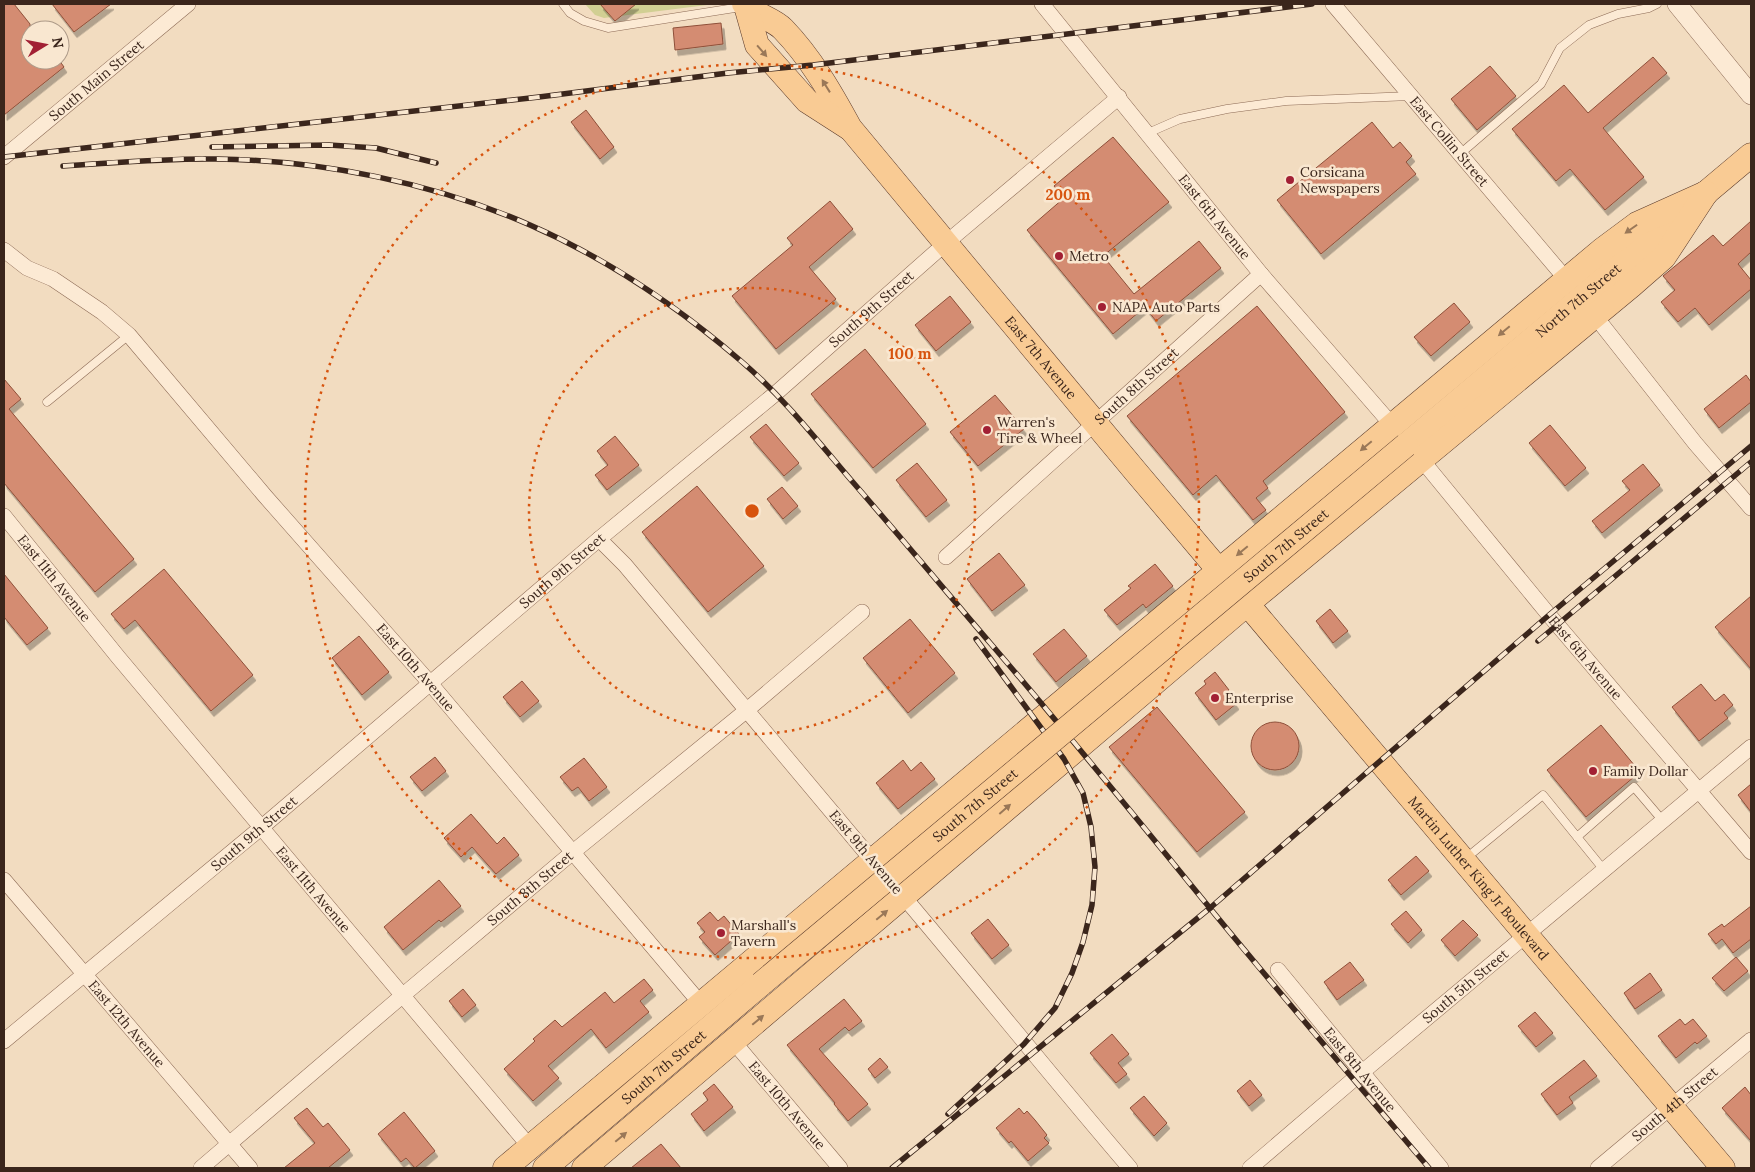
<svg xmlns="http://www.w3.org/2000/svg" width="1755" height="1172" font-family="Lora,serif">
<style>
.green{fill:#d1cf93}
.building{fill:#d48c72;stroke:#8e4f39;filter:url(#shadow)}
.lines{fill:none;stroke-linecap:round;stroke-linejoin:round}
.service-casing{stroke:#8d6b56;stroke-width:9}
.minor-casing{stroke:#8d6b56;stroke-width:16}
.tertiary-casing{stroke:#8d6b56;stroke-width:20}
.primary-casing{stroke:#5a3a2b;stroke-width:25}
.service{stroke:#fcead4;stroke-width:8}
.minor{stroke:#fcead4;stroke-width:15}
.tertiary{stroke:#fcead4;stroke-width:19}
.primary{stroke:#f9cb94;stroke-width:24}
.rail-casing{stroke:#3b261c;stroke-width:5.5}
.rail{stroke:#f9e7d0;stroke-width:4;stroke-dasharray:11;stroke-linecap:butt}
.primary-bridge-casing{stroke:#5a3a2b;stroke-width:25;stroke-linecap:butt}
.primary-bridge{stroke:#f9cb94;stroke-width:24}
.oneway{fill:#9a7858}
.ring{fill:none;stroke:#d7540e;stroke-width:2.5;stroke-dasharray:2.5 5}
.poi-dot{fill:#a22034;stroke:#f9e7d0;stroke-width:2}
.labels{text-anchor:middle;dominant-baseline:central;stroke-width:5;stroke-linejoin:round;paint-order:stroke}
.street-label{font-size:14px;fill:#3b261c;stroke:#f9e7d0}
.poi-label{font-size:14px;fill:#3b261c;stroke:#f9e7d0;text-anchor:start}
.centre{fill:#d7540e;stroke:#f9e7d0;stroke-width:2.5}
.ring-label{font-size:15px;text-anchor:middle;font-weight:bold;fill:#d7540e;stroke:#f9e7d0;stroke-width:5;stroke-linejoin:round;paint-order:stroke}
</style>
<defs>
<filter id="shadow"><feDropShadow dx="3" dy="5.5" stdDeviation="0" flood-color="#0004"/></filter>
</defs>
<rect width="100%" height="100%" fill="#f2dcc0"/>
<path class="green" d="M585,4H706L707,5L604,18L595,15Z"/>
<path class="building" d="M4,4H14L30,24V60H59L64,67L4,115Z
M52,4H111L74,32Z
M600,4H636L615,21Z
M721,23L723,44L675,50L673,28Z
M1653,57L1667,73L1603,128L1644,177L1605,210L1570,169L1556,181L1512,129L1564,85L1588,113Z
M1490,66L1516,96L1477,130L1451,99Z
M586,110L614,147L600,159L571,122Z
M1372,122L1393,148L1400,142L1412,156L1406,162L1416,174L1321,254L1277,200Z
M1113,137L1169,202L1103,256L1134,294L1199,241L1221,268L1156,321L1145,307L1113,334L1027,230L1064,198L1054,186Z
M830,201L853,229L809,267L836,299L776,349L732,296L793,245L787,238Z
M1751,221V252L1738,264L1751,280V289L1709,325L1695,308L1678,322L1661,302L1675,290L1663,276L1713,235L1723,246Z
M950,296L971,322L936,351L915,325Z
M1454,303L1470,322L1431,356L1414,337Z
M1257,306L1345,412L1263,481L1268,488L1256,498L1266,510L1253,520L1216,475L1193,495L1127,416Z
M865,349L926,424L873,468L811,394Z
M1746,375L1751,382V402L1719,428L1704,409Z
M4,379L21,399L9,409L134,559L95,592L4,483Z
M995,395L1024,429L978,466L950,432Z
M766,424L799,463L784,476L750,437Z
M1550,425L1586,468L1565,486L1529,443Z
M615,436L639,465L607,490L595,475L608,465L597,451Z
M917,463L947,500L926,517L896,480Z
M1643,464L1660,485L1602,533L1592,521L1630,490L1622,481Z
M697,486L764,566L708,612L642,532Z
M782,487L798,506L783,519L767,499Z
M999,553L1025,585L992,611L967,579Z
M1155,564L1173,586L1146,608L1143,604L1117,625L1104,610L1131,588L1128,586Z
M164,569L253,675L211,711L135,620L124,629L111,614Z
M4,574L48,628L27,645L4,617Z
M1751,596V669L1715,627Z
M1330,609L1348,631L1333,643L1316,621Z
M910,619L955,673L908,713L863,658Z
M1064,629L1087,656L1056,682L1033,654Z
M359,636L389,672L362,695L332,658Z
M1215,672L1229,690L1227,692L1236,704L1216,720L1195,693L1206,684L1204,681Z
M522,681L539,701L520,717L503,697Z
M1701,684L1715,701L1724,694L1733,705L1724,713L1728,718L1699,741L1672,707Z
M1157,707L1245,812L1197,852L1109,747Z
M1251 746a24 24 0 1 1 48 0a24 24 0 1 1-48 0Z
M1601,725L1640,772L1586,817L1547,770Z
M435,757L446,771L422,791L410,777Z
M584,758L607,787L589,801L578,787L572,791L560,777Z
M903,760L911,771L921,762L935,779L898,809L876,783Z
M1751,784V812L1738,795Z
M471,814L497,844L504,837L519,855L496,874L472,847L461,857L444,838Z
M1416,856L1429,871L1401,895L1388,880Z
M439,880L461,906L441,922L439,920L403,950L384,927Z
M1751,906V939L1733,953L1722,939L1716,944L1708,934L1722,924L1724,927Z
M1406,911L1422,930L1408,943L1391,924Z
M710,912L718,921L724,916L739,934L715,955L699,937L705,932L697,923Z
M988,919L1009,945L992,959L971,933Z
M1463,920L1478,935L1455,956L1441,940Z
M1736,957L1748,971L1724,991L1712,978Z
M1350,962L1364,980L1337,1000L1324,982Z
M1650,973L1662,990L1635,1009L1624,993Z
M644,979L653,990L640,1001L649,1012L606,1048L591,1029L548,1066L559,1078L533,1101L504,1069L535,1041L533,1039L555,1020L562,1027L605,992L614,1003Z
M463,989L476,1005L462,1017L449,1001Z
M844,999L862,1021L849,1031L845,1027L819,1049L868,1104L848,1121L834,1104L835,1103L787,1045Z
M1535,1012L1553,1033L1536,1047L1518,1026Z
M1680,1019L1685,1025L1693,1019L1707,1036L1697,1044L1695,1042L1676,1058L1658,1036Z
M1112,1034L1129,1054L1118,1063L1127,1074L1116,1083L1090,1053Z
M880,1058L888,1067L875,1078L868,1069Z
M1584,1060L1597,1076L1569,1097L1573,1103L1557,1115L1541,1094Z
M1250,1080L1262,1095L1249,1106L1237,1091Z
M714,1084L733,1107L704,1131L691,1114L708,1100L703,1093Z
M1745,1087L1751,1095V1141L1722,1108Z
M1144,1096L1167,1123L1154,1136L1130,1108Z
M307,1108L323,1127L328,1123L350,1150L328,1168H284L315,1143L294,1118Z
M1019,1108L1024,1114L1027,1111L1035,1120L1047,1135L1044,1138L1049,1143L1028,1161L1011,1141L1009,1143L996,1128Z
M404,1112L435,1151L415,1168L406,1158L401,1162L378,1134Z
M661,1144L681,1168H631Z"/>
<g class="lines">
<g class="service-casing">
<path id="service" d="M563,4L570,13L584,21L608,28L741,7
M1148,133L1180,119L1227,109L1286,101L1411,96
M1460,154L1541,84L1560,48L1589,25L1618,14L1649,8L1657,4
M47,402L129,335
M1577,837L1634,787L1663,821
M1465,859L1543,795L1604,870"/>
</g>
<g class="minor-casing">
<g id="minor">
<path id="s1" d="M1042,4L1261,274L1392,425"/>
<path id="s2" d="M1333,4L1566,279"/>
<path id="s3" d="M4,157L188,4"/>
<path id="s4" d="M4,250L27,268L53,279L102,312L129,335L265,496L429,682L701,1004"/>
<path d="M1595,316L1695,443L1751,508"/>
<path id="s5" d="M1421,459L1549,615L1751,852"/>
<path id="s6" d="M4,516L118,657L530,1147"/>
<path d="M599,539L625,565L878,867"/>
<path id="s7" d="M946,557L1261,274"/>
<path id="s8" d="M4,880L250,1168"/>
<path d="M898,890C976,982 1051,1076 1130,1168"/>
<path id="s9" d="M1278,970L1441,1168"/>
<path id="s10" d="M4,1041L262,827L599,539L775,394L946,243L1119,97"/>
<path id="s11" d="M733,1041L840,1168"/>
<path id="s12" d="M201,1168L402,996L573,852L747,710L862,612"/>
<path id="s13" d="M1250,1168L1354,1079L1751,747"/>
<path id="s14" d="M1598,1168L1751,1040"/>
</g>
</g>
<g class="tertiary-casing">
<path id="tertiary" d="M1677,4L1751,95"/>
</g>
<g class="primary-casing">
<g id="primary">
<path id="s15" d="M744,4C754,15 772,18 783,29C811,58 831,93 850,128L1136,472L1723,1168"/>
<path d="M746,6L757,45L807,101L849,128"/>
<path id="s16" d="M1406,445L1751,155"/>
<path d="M505,1168L1602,250L1637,224L1706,193"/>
<path id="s17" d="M545,1168L761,984"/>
<path d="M584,1168L1247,604L1632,285L1664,257L1706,193"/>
</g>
</g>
<use href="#service" class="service"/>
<use href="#minor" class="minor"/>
<use href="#tertiary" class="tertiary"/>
<use href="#primary" class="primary"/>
<g class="rail-casing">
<path id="rail" d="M212,147L329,145L376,148L436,163
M4,157L539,97L728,73L813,65L1312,4
M63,166C114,163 165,158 216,159C321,160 434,183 530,225C608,259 677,306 741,361C782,396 816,439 851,480C898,534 944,589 991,644C1065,730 1137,819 1209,907C1281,995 1355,1081 1429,1168
M1538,641L1751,462
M948,1114L1024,1044L1055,1008L1072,973L1083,942L1092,905L1095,867L1091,827L1083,793L1064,759L976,639
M892,1168L1210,908L1549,615L1751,446"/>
</g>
<use href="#rail" class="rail"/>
<g class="primary-bridge-casing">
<g id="primary-bridge">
<path id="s18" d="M761,984L1406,445"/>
</g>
</g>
<use href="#primary-bridge" class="primary-bridge"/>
</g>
<defs><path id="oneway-solid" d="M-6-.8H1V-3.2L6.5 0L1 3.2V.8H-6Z" transform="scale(1.25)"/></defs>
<g class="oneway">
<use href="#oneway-solid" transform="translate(762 51) rotate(49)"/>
<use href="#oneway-solid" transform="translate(826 86) rotate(-122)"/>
<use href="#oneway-solid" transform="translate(1631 229) rotate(145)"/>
<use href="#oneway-solid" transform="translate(1504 331) rotate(140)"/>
<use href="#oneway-solid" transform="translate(1366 446) rotate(140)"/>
<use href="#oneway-solid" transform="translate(1242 551) rotate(140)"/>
<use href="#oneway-solid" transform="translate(1005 809) rotate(-41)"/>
<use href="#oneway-solid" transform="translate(882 915) rotate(-40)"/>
<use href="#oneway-solid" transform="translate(758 1020) rotate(-40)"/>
<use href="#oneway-solid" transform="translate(621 1137) rotate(-40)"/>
</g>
<g class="ring">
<circle cx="752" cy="511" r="223"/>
<circle cx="752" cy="511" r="447"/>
</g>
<g class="poi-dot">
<circle cx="1290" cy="180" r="5"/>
<circle cx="1059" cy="256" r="5"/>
<circle cx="1102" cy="307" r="5"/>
<circle cx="987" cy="430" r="5"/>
<circle cx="1215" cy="698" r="5"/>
<circle cx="1593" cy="771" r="5"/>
<circle cx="721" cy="933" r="5"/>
</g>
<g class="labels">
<g class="street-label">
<text stroke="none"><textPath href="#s3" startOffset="120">South Main Street</textPath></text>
<text stroke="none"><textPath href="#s2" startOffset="180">East Collin Street</textPath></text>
<text stroke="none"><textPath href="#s1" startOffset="274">East 6th Avenue</textPath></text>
<text stroke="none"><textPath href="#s16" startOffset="225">North 7th Street</textPath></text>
<text stroke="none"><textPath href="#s10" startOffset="1135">South 9th Street</textPath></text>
<text stroke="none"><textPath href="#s15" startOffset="465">East 7th Avenue</textPath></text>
<text stroke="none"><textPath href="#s7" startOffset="256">South 8th Street</textPath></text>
<text stroke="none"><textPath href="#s18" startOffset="684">South 7th Street</textPath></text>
<text stroke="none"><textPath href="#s10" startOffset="730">South 9th Street</textPath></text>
<text stroke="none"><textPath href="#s6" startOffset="80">East 11th Avenue</textPath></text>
<text stroke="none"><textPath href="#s5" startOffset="258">East 6th Avenue</textPath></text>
<text stroke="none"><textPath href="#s4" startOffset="591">East 10th Avenue</textPath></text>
<text stroke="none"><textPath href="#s18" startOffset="279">South 7th Street</textPath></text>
<text stroke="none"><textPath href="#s10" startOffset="325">South 9th Street</textPath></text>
<text transform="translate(866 852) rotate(50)">East 9th Avenue</text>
<text stroke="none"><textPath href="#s15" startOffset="1145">Martin Luther King Jr Boulevard</textPath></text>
<text stroke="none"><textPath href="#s12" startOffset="432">South 8th Street</textPath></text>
<text stroke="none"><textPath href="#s6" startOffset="485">East 11th Avenue</textPath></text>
<text stroke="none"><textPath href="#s13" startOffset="282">South 5th Street</textPath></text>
<text stroke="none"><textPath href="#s8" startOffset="189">East 12th Avenue</textPath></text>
<text stroke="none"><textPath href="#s17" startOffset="156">South 7th Street</textPath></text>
<text stroke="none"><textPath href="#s9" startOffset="129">East 8th Avenue</textPath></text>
<text stroke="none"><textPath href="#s14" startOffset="100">South 4th Street</textPath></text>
<text stroke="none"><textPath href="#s11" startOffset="84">East 10th Avenue</textPath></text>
</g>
<g class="poi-label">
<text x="1300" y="172">Corsicana<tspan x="1300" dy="16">Newspapers</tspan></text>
<text x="1069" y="256">Metro</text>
<text x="1112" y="307">NAPA Auto Parts</text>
<text x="997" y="422">Warren's<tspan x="997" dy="16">Tire &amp; Wheel</tspan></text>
<text x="1225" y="698">Enterprise</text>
<text x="1603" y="771">Family Dollar</text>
<text x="731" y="925">Marshall's<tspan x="731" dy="16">Tavern</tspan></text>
</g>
</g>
<circle cx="752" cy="511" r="8" class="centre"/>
<g class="ring-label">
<text x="1068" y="200">200 m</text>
<text x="910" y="359">100 m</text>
</g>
<rect width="1755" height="1172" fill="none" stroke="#3b261c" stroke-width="10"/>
<g transform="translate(45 45) rotate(80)"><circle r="24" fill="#f9e7d0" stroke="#ad9a88"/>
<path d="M0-4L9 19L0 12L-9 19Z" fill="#a22034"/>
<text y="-8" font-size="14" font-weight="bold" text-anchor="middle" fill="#3b261c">N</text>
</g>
</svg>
